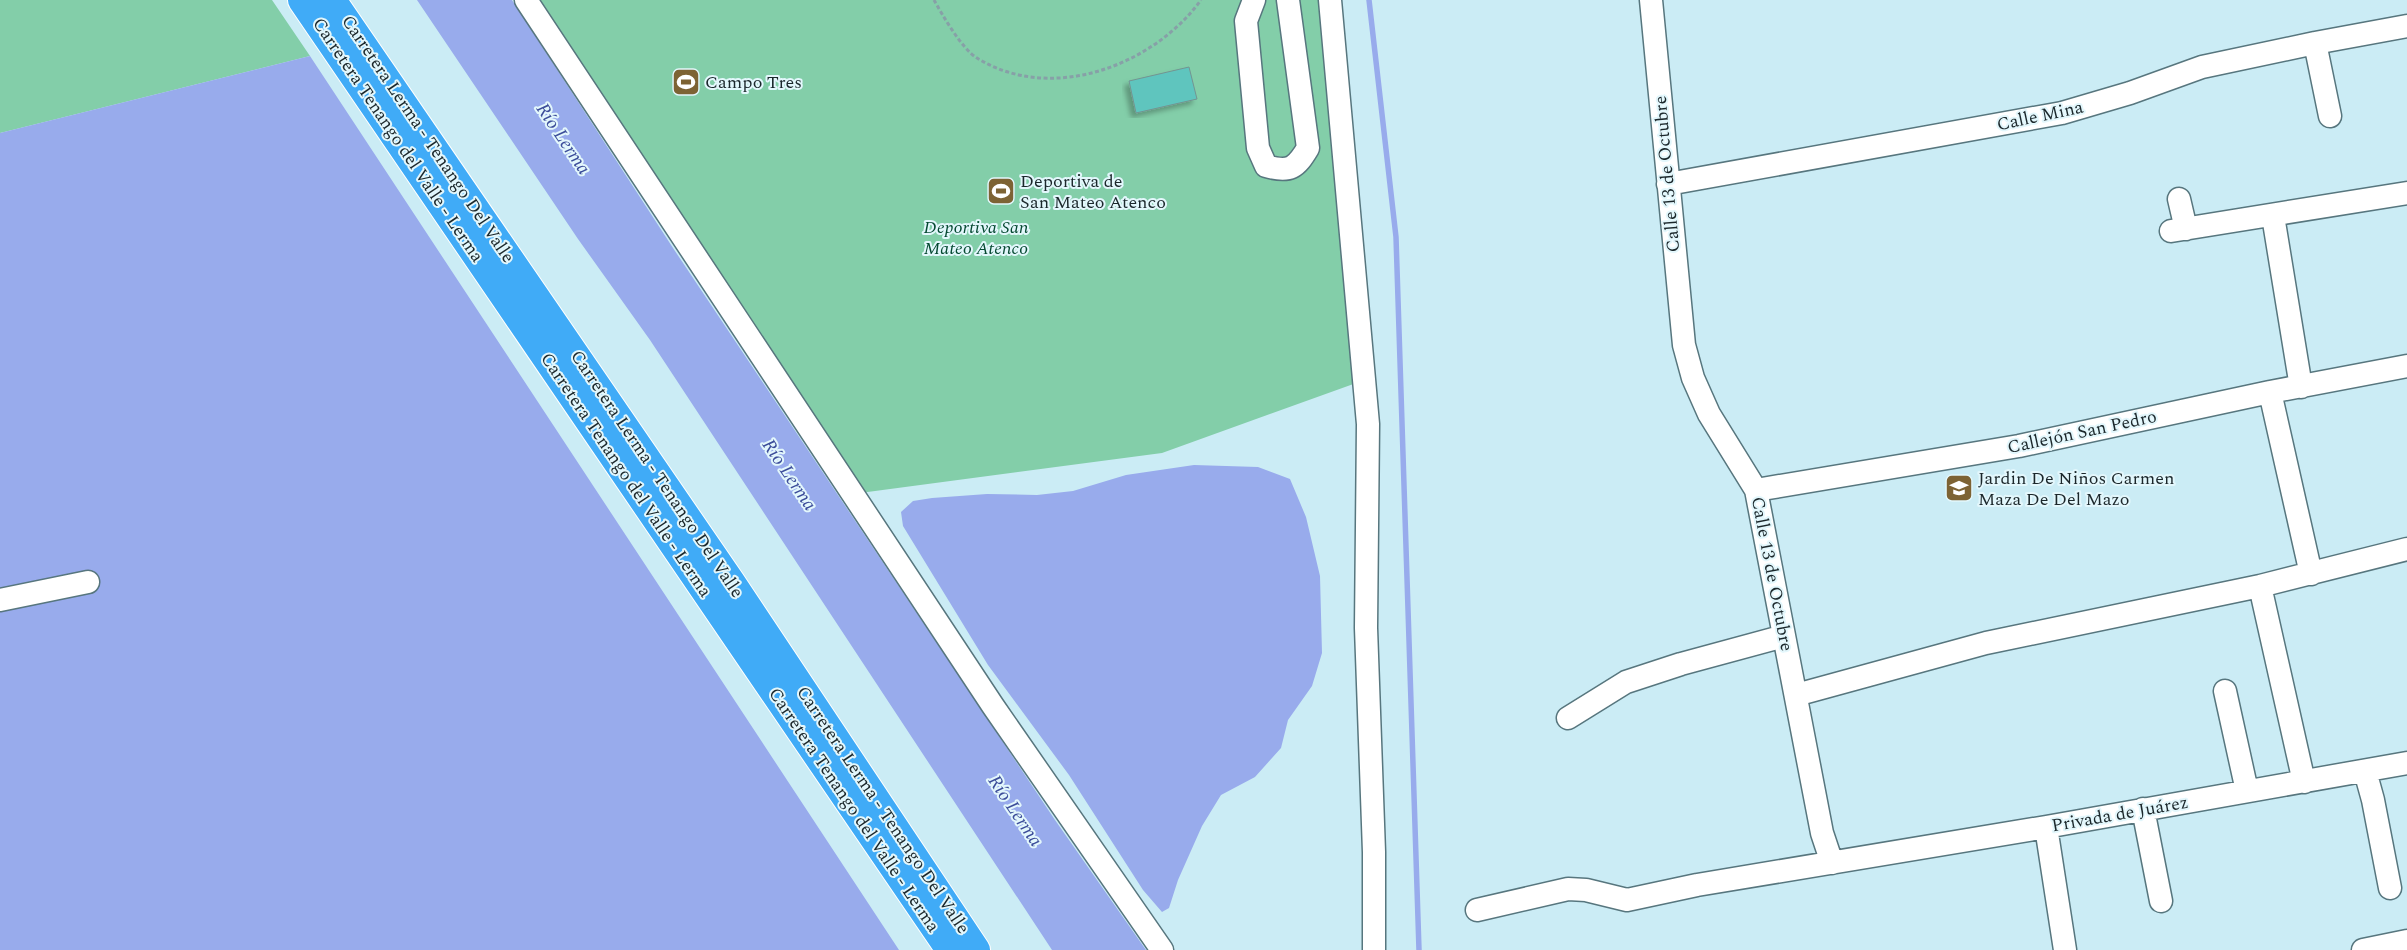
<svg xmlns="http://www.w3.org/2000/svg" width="2407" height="950" font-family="Spectral,serif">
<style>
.green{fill:#83cea9}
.water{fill:#98abec}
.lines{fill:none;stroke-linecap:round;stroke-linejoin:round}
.stream{stroke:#98abec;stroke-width:5.5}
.building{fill:#5ec5be;stroke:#739491;filter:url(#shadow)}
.minor-casing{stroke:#57767e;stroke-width:25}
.highway-casing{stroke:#fff;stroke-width:30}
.path{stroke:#87a0a7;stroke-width:3;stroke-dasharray:4 2.5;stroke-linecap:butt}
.minor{stroke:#fff;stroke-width:22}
.highway{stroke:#40abf7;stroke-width:28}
.labels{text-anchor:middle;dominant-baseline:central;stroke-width:4;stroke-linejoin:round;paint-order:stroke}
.poi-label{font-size:18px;fill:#1b272b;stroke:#e3f7fc;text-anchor:start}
.street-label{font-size:18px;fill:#1b272b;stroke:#e3f7fc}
.park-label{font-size:18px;font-style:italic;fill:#054931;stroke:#e3f7fc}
.water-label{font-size:19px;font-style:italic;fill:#3c4d9a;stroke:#e3f7fc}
</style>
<defs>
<filter id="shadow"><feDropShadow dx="-4.5" dy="4.5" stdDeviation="2.5" flood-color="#0004"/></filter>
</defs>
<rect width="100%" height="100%" fill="#cbecf5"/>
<path class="green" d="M0,0H272L310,56L0,133Z
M533,0H1323L1359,382L1162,453L860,493Z"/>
<path class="water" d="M417,0H512L673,248L1055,820L1146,950H1052L650,340L578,239Z
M310,56L899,950H0V133Z
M1194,465L1258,467L1290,479L1306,517L1320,576L1322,653L1312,686L1288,720L1281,748L1255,777L1221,795L1202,826L1178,880L1169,908L1162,912L1143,890L1069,775L988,665L903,526L901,512L913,501L932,498L987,494L1037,495L1073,491L1126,475Z"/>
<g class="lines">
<path class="stream" d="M1369,0L1396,237L1419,950"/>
</g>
<path class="building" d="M1189,67L1197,99L1136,113L1129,81Z"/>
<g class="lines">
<g class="minor-casing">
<path id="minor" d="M526,0L993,706L1162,950
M1254,0L1246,21L1258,148L1266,166C1290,173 1296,168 1308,148L1288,0
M1330,0L1368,424L1366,628L1374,852V950
M1651,0L1684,345L1693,378L1709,414L1756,490L1822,833L1832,863
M2315,43L2330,116
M1668,184L2062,113L2130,93L2202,67L2315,43L2407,26
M2179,199L2186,229
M2273,216L2301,387
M2171,231L2407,193
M2270,392L2311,574
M1756,490L2019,446L2270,392L2407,366
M2260,586L2304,782
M0,600L88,582
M2225,691L2247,791
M1796,695L1986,643L2260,586L2407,549
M1568,718L1626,682L1681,664L1784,636
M2365,771L2373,800L2390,888
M2143,809L2161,901
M2046,827L2065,950
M1477,910L1568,889L1586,890L1627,900L1697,885L2046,827L2407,763
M2363,950L2407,941"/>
</g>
<g class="highway-casing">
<path id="highway" d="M302,0L950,950
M332,0L731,582L976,950"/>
</g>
<path class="path" d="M934,0C943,16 962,49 977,58C1051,104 1153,66 1201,0"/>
<use href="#minor" class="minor"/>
<use href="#highway" class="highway"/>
</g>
<defs>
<g id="stadium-square" transform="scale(1.4375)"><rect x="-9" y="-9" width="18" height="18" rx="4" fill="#7d6334" stroke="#e3f7fc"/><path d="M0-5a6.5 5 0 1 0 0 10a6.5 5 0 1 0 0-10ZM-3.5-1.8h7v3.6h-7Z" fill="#fff"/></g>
<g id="school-square" transform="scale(1.4375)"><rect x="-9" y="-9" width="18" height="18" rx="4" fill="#7d6334" stroke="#e3f7fc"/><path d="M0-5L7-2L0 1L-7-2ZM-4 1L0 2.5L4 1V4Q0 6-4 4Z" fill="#fff"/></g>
</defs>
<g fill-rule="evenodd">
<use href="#stadium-square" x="686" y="82"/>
<use href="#stadium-square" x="1001" y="191"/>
<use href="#school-square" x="1959" y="488"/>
</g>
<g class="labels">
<g class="poi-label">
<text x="705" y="82">Campo Tres</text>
<text x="1020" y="181">Deportiva de<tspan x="1020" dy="21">San Mateo Atenco</tspan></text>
<text x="1978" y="478">Jardin De Niños Carmen<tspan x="1978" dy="21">Maza De Del Mazo</tspan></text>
</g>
<g class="street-label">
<text transform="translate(2040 116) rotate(-12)">Calle Mina</text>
<text transform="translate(428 139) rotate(56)">Carretera Lerma - Tenango Del Valle</text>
<text transform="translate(398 140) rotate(56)">Carretera Tenango del Valle - Lerma</text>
<text transform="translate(1667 174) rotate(-95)">Calle 13 de Octubre</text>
<text transform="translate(2082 432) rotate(-12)">Callejón San Pedro</text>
<text transform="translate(657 474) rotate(56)">Carretera Lerma - Tenango Del Valle</text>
<text transform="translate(626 475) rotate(56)">Carretera Tenango del Valle - Lerma</text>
<text transform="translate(1772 574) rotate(79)">Calle 13 de Octubre</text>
<text transform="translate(854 810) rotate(56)">Carretera Tenango del Valle - Lerma</text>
<text transform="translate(883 810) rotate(56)">Carretera Lerma - Tenango Del Valle</text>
<text transform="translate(2120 814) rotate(-10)">Privada de Juárez</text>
</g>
<g class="park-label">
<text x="976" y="227">Deportiva San<tspan x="976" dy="21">Mateo Atenco</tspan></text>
</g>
<g class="water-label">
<text transform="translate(563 139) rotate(56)">Río Lerma</text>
<text transform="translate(789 475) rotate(56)">Río Lerma</text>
<text transform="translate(1015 811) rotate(56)">Río Lerma</text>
</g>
</g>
</svg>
